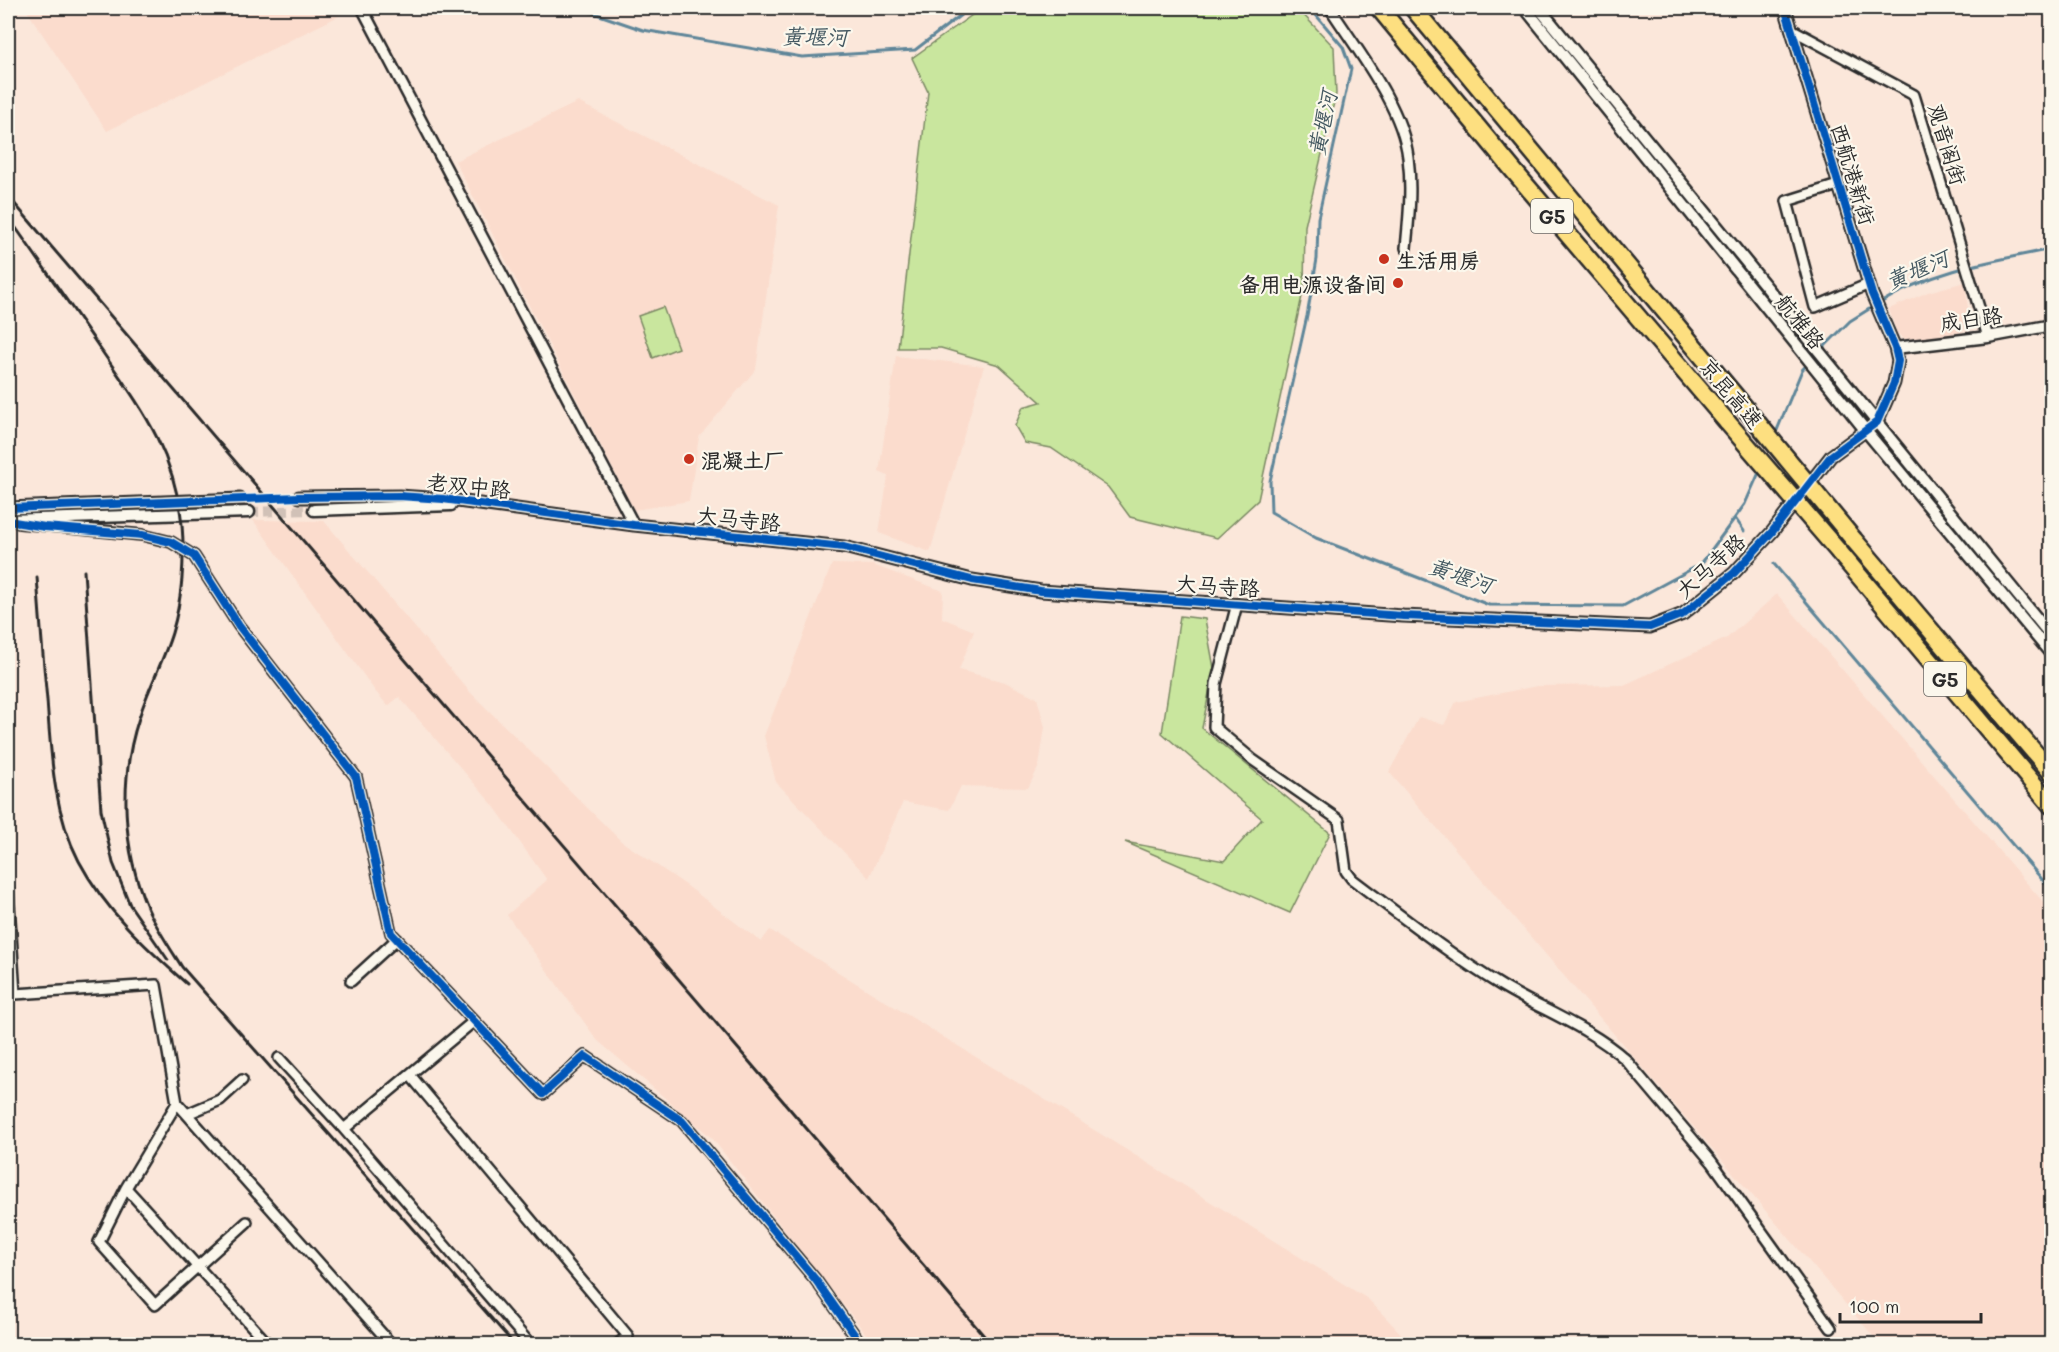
<svg xmlns="http://www.w3.org/2000/svg" width="2059" height="1352" font-family="Mali,'LXGW WenKai TC',sans-serif">
<style>
.built{fill:#fbdccd}
.green{fill:#c9e69e;stroke:#7a8864;stroke-width:1.5}
.lines{fill:none;stroke-linecap:round;stroke-linejoin:round}
.stream{stroke:#5f8699;stroke-width:3}
.tertiary-tunnel{stroke:#d1c1b7;stroke-width:10;stroke-dasharray:10 5;stroke-linecap:butt}
.minor-casing{stroke:#2b2b2b;stroke-width:14}
.tertiary-casing{stroke:#2b2b2b;stroke-width:15}
.motorway-casing{stroke:#2b2b2b;stroke-width:21}
.minor{stroke:#fbf7ec;stroke-width:9}
.tertiary{stroke:#fbf7ec;stroke-width:10}
.motorway{stroke:#fddf80;stroke-width:16}
.rail{stroke:#2b2b2b;stroke-width:3}
.motorway-bridge-casing{stroke:#2b2b2b;stroke-width:21;stroke-linecap:butt}
.motorway-bridge{stroke:#fddf80;stroke-width:16}
.cycleway-casing{stroke:#fbf7ec;stroke-width:11}
.cycleway{stroke:#0057b8;stroke-width:8}
.poi-dot{fill:#c8321e;stroke:#fbf7ec;stroke-width:2}
.labels{text-anchor:middle;dominant-baseline:central;stroke-width:4.5;stroke-linejoin:round;paint-order:stroke}
.shield{fill:#fbf7ec;stroke:#696865;stroke-width:1.5}
.shield-label{font-size:20px;font-weight:bold;fill:#2b2b2b}
.street-label{font-size:21px;fill:#2b2b2b;stroke:#fbf7ec}
.poi-label{font-size:21px;font-weight:bold;fill:#2b2b2b;stroke:#fbf7ec;text-anchor:start}
.water-label{font-size:22px;font-style:italic;fill:#455962;stroke:#fbf7ec}
</style>
<rect width="100%" height="100%" fill="#fbe7da"/>
<filter id="ink" filterUnits="userSpaceOnUse"><feTurbulence type="fractalNoise" baseFrequency=".0167" numOctaves="2"/><feDisplacementMap in="SourceGraphic" scale="12" xChannelSelector="R" yChannelSelector="G"/><feConvolveMatrix kernelMatrix="1 2 1 2 8 2 1 2 1" color-interpolation-filters="sRGB"/></filter>
<g filter="url(#ink)">
<path class="built" d="M25,8H352L353,9L107,131Z
M578,102L779,205L756,369L699,437L689,501L634,510L455,161Z
M1965,282L1969,318L1962,332L1907,341L1897,333L1889,309L1928,292Z
M896,356L984,366L930,552L879,533L888,476L879,472Z
M253,520L324,521L470,692L621,841L686,885L761,942L770,930L1368,1299L1411,1344H874L712,1138L597,1040L507,915L547,880L493,805L399,697L388,706L375,691Z
M832,564L873,565L943,591L942,618L974,631L959,670L1005,682L1037,698L1045,727L1039,766L1028,788L961,786L949,810L903,802L869,878L776,782L764,736Z
M1777,594L2051,911V1344H1880L1389,772L1419,717L1444,725L1456,702L1537,686L1624,685L1727,638Z"/>
<path class="green" d="M982,8H1297L1334,47L1336,94L1305,226L1304,287L1258,500L1217,538L1130,517L1108,487L1051,448L1025,443L1015,426L1023,407L1041,402L999,365L941,348H898L928,92L912,58Z
M663,307L678,348L653,358L638,316Z
M1180,616L1205,619L1214,668L1202,728L1330,833L1290,913L1125,842L1224,861L1262,819L1162,733Z"/>
<g class="lines">
<path class="stream" d="M579,8L643,30L802,57L915,50L970,8
M1310,8L1343,47L1351,69L1318,218L1317,259L1307,316L1270,481L1271,512L1316,538L1489,605L1623,606L1701,564L1745,504L1761,468
M1880,303C1932,270 1992,261 2052,249
M1822,349L1850,321L1874,306
M1775,435L1802,370L1817,354
M1735,518L1744,531
M1774,564L2052,891"/>
<path class="tertiary-tunnel" d="M240,499L299,497
M249,512L314,510"/>
<g class="minor-casing">
<path id="minor" d="M362,8L634,525
M1330,8C1357,50 1402,106 1408,157C1412,188 1409,217 1406,248
M1791,29L1914,95L1988,337
M1838,185L1787,201L1815,307L1869,284
M19,523L142,535L171,542L194,556L239,626L356,777L391,933L543,1094L585,1056L682,1121L815,1279L861,1344
M1237,604L1216,684L1214,727L1253,760L1339,820L1346,871L1352,879C1401,916 1449,954 1502,986C1542,1010 1590,1028 1625,1059L1712,1162L1831,1328
M8,889L15,994L156,985L177,1103L391,1344
M351,981L397,939
M279,1058L344,1129L474,1021
M410,1075L628,1336L618,1344
M177,1103L126,1188L268,1344
M187,1114L220,1100L242,1080
M344,1129L530,1344
M126,1188L99,1242L155,1305L247,1222"/>
</g>
<g class="tertiary-casing">
<path id="tertiary" d="M1525,8L1866,431L2052,655
M1539,8L2052,637
M1895,348L1988,337L2052,325
M299,497L399,496L443,499L634,525L844,547L972,580L1041,591L1403,616L1650,627L1683,614L1734,573L1772,532L1831,456L1877,422L1894,383L1898,361L1895,348L1872,294L1785,8
M8,508L240,499
M314,510L451,505
M8,520L249,512"/>
</g>
<g class="motorway-casing">
<path id="motorway" d="M1379,8L1513,170L1728,423
M1413,8L1746,409
M1854,540L2052,773
M1839,552L2052,806"/>
</g>
<use href="#minor" class="minor"/>
<use href="#tertiary" class="tertiary"/>
<use href="#motorway" class="motorway"/>
<path class="rail" d="M8,196L991,1344
M16,228C44,268 72,307 99,347C141,408 174,449 182,525C185,559 182,601 172,633C163,662 148,689 139,718C119,778 122,850 148,909C157,929 170,948 182,967L514,1344
M84,571L101,810L113,863L130,905L168,960
M37,577C40,618 43,659 47,700C51,755 53,811 79,861C105,910 145,947 187,984"/>
<g class="motorway-bridge-casing">
<path id="motorway-bridge" d="M1746,409L1854,540
M1728,423L1839,552"/>
</g>
<use href="#motorway-bridge" class="motorway-bridge"/>
<g class="cycleway-casing">
<path id="cycleway" d="M8,508L299,497L399,496L443,499L634,525L844,547L972,580L1041,591L1403,616L1650,627L1683,614L1734,573L1772,532L1831,456L1877,422L1894,383L1898,361L1895,348L1872,294L1785,8
M8,521L45,527L142,535L171,542L194,556L239,626L356,777L391,933L543,1094L585,1056L682,1121L815,1279L861,1344"/>
</g>
<use href="#cycleway" class="cycleway"/>
</g>
</g>
<g class="poi-dot">
<circle cx="1384" cy="259" r="6"/>
<circle cx="1398" cy="283" r="6"/>
<circle cx="689" cy="459" r="6"/>
</g>
<g class="labels">
<g class="shield">
<rect x="1531" y="199" width="42" height="34" rx="4.5"/>
<rect x="1924" y="662" width="42" height="34" rx="4.5"/>
</g>
<g class="shield-label">
<text x="1552" y="216">G5</text>
<text x="1945" y="679">G5</text>
</g>
<g class="street-label">
<text transform="translate(1948 144) rotate(73)">观音阁街</text>
<text transform="translate(1854 174) rotate(73)">西航港新街</text>
<text transform="translate(1971 318) rotate(-8)">成白路</text>
<text transform="translate(1801 321) rotate(51)">航雅路</text>
<text transform="translate(1732 393) rotate(50)">京昆高速</text>
<text transform="translate(469 485) rotate(6)">老双中路</text>
<text transform="translate(739 518) rotate(6)">大马寺路</text>
<text transform="translate(1710 565) rotate(-42)">大马寺路</text>
<text transform="translate(1218 585) rotate(4)">大马寺路</text>
</g>
<g class="poi-label">
<text x="1396" y="259">生活用房</text>
<text x="1386" y="283" text-anchor="end">备用电源设备间</text>
<text x="701" y="459">混凝土厂</text>
</g>
<g class="water-label">
<text transform="translate(815 36) rotate(1)">黄堰河</text>
<text transform="translate(1322 123) rotate(-78)">黄堰河</text>
<text transform="translate(1917 269) rotate(-23)">黄堰河</text>
<text transform="translate(1461 575) rotate(19)">黄堰河</text>
</g>
</g>
<rect width="2059" height="1352" fill="none" stroke="#fbf7ec" stroke-width="30"/>
<rect x="15" y="15" width="2029" height="1322" fill="none" stroke="#2b2b2b" stroke-width="2" filter="url(#ink)"/>
<path d="M1840 1313v9h141v-9" fill="none" stroke="#2b2b2b" stroke-width="3"/>
<text x="1849" y="1313" font-size="18" fill="#2b2b2b" stroke="#fbf7ec" stroke-width="4.5" paint-order="stroke">100 m</text>
</svg>
